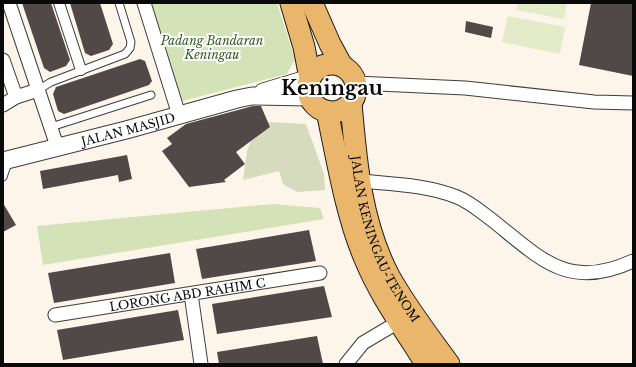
<svg xmlns="http://www.w3.org/2000/svg" width="636" height="367" font-family="'Libre Baskerville',serif">
<style>
.green{fill:#d4e2b7}
.cemetery{fill:#d6dbbd}
.pitch{fill:#e4ebc8}
.building{fill:#514947}
.lines{fill:none;stroke-linecap:round;stroke-linejoin:round}
.service-casing{stroke:#3d3d3d;stroke-width:9}
.pedestrian-casing{stroke:#3d3d3d;stroke-width:12}
.minor-casing{stroke:#3d3d3d;stroke-width:15}
.tertiary-casing{stroke:#3d3d3d;stroke-width:19}
.primary-casing{stroke:#1b1b1b;stroke-width:23}
.service{stroke:#fff;stroke-width:7}
.pedestrian{stroke:#fff;stroke-width:10}
.minor{stroke:#fff;stroke-width:13}
.tertiary{stroke:#fff;stroke-width:17}
.primary{stroke:#e9b66c;stroke-width:21}
.labels{text-anchor:middle;dominant-baseline:central;stroke-width:4;stroke-linejoin:round;paint-order:stroke}
.park-label{font-size:12px;font-style:italic;fill:#365922;stroke:#fff}
.street-label{font-size:12px;fill:#0a0a0a;stroke:#fff}
.town-label{font-size:20px;font-weight:bold;fill:#0a0a0a;stroke:#fff}
</style>
<rect width="100%" height="100%" fill="#fdf5e9"/>
<path class="green" d="M151,3H277L295,59L287,74L182,101Z
M273,204L320,208L324,219L43,265L37,226Z"/>
<path class="cemetery" d="M268,122L306,124L324,174L325,190L297,192L283,184L279,171L243,180L247,151L251,141L270,127Z"/>
<path class="pitch" d="M517,3H567L564,19L516,10Z
M508,16L565,27L560,54L502,42Z"/>
<path class="building" d="M22,3H51L70,60L66,66L50,72L44,68Z
M70,3H100L113,44L109,50L91,56L85,53Z
M591,3H633V76L579,65Z
M466,21L493,27L491,38L465,32Z
M140,59L145,61L152,81L149,85L64,114L58,111L53,94L56,87Z
M253,106H261L270,127L236,152L245,164L224,180L226,182L189,187L162,151L172,144L167,138L186,124Z
M127,155L132,179L119,182L118,175L43,189L40,171Z
M3,203L16,225L3,232Z
M309,230L316,261L202,279L196,249Z
M170,253L175,283L54,303L48,273Z
M324,286L332,317L217,334L212,304Z
M178,310L184,340L63,360L57,330Z
M317,336L323,364H219L217,352Z"/>
<g class="lines">
<g class="service-casing">
<path id="service" d="M38,90L51,82L125,54L130,48L131,42L119,3
M51,127L151,95
M3,177L9,160"/>
</g>
<g class="pedestrian-casing">
<path id="pedestrian" d="M59,3L81,70"/>
</g>
<g class="minor-casing">
<g id="minor">
<path d="M9,3L57,146"/>
<path d="M144,3L179,115"/>
<path d="M3,60L16,97"/>
<path d="M356,83L465,88L594,102L633,103"/>
<path d="M3,105L16,97L38,90"/>
<path d="M361,181C392,184 428,185 457,197C470,202 481,212 492,220C541,259 568,291 633,261"/>
<path d="M191,294L201,364"/>
<path id="s1" d="M55,315L320,273"/>
<path d="M346,364L363,343L400,321"/>
</g>
</g>
<g class="tertiary-casing">
<g id="tertiary">
<path d="M263,92L310,78"/>
<path id="s2" d="M3,161L126,130L237,99L252,96L310,97"/>
</g>
</g>
<g class="primary-casing">
<g id="primary">
<path d="M291,3L304,47L310,78"/>
<path d="M312,3L330,44L342,66"/>
<circle cx="332" cy="88" r="24"/>
<path id="s3" d="M351,103C356,162 361,223 389,276C406,307 428,335 449,364"/>
<path d="M327,111C337,158 346,215 365,259C380,296 405,330 426,364"/>
</g>
</g>
<use href="#service" class="service"/>
<use href="#pedestrian" class="pedestrian"/>
<use href="#minor" class="minor"/>
<use href="#tertiary" class="tertiary"/>
<use href="#primary" class="primary"/>
</g>
<g class="labels">
<g class="park-label">
<text x="212" y="40">Padang Bandaran<tspan x="212" dy="14">Keningau</tspan></text>
</g>
<g class="street-label">
<text stroke="none"><textPath href="#s2" startOffset="129">JALAN MASJID</textPath></text>
<text stroke="none"><textPath href="#s3" startOffset="142">JALAN KENINGAU-TENOM</textPath></text>
<text stroke="none"><textPath href="#s1" startOffset="134">LORONG ABD RAHIM C</textPath></text>
</g>
<g class="town-label">
<text x="332" y="88">Keningau</text>
</g>
</g>
<rect width="636" height="367" fill="none" stroke="#0a0a0a" stroke-width="8"/>
</svg>
